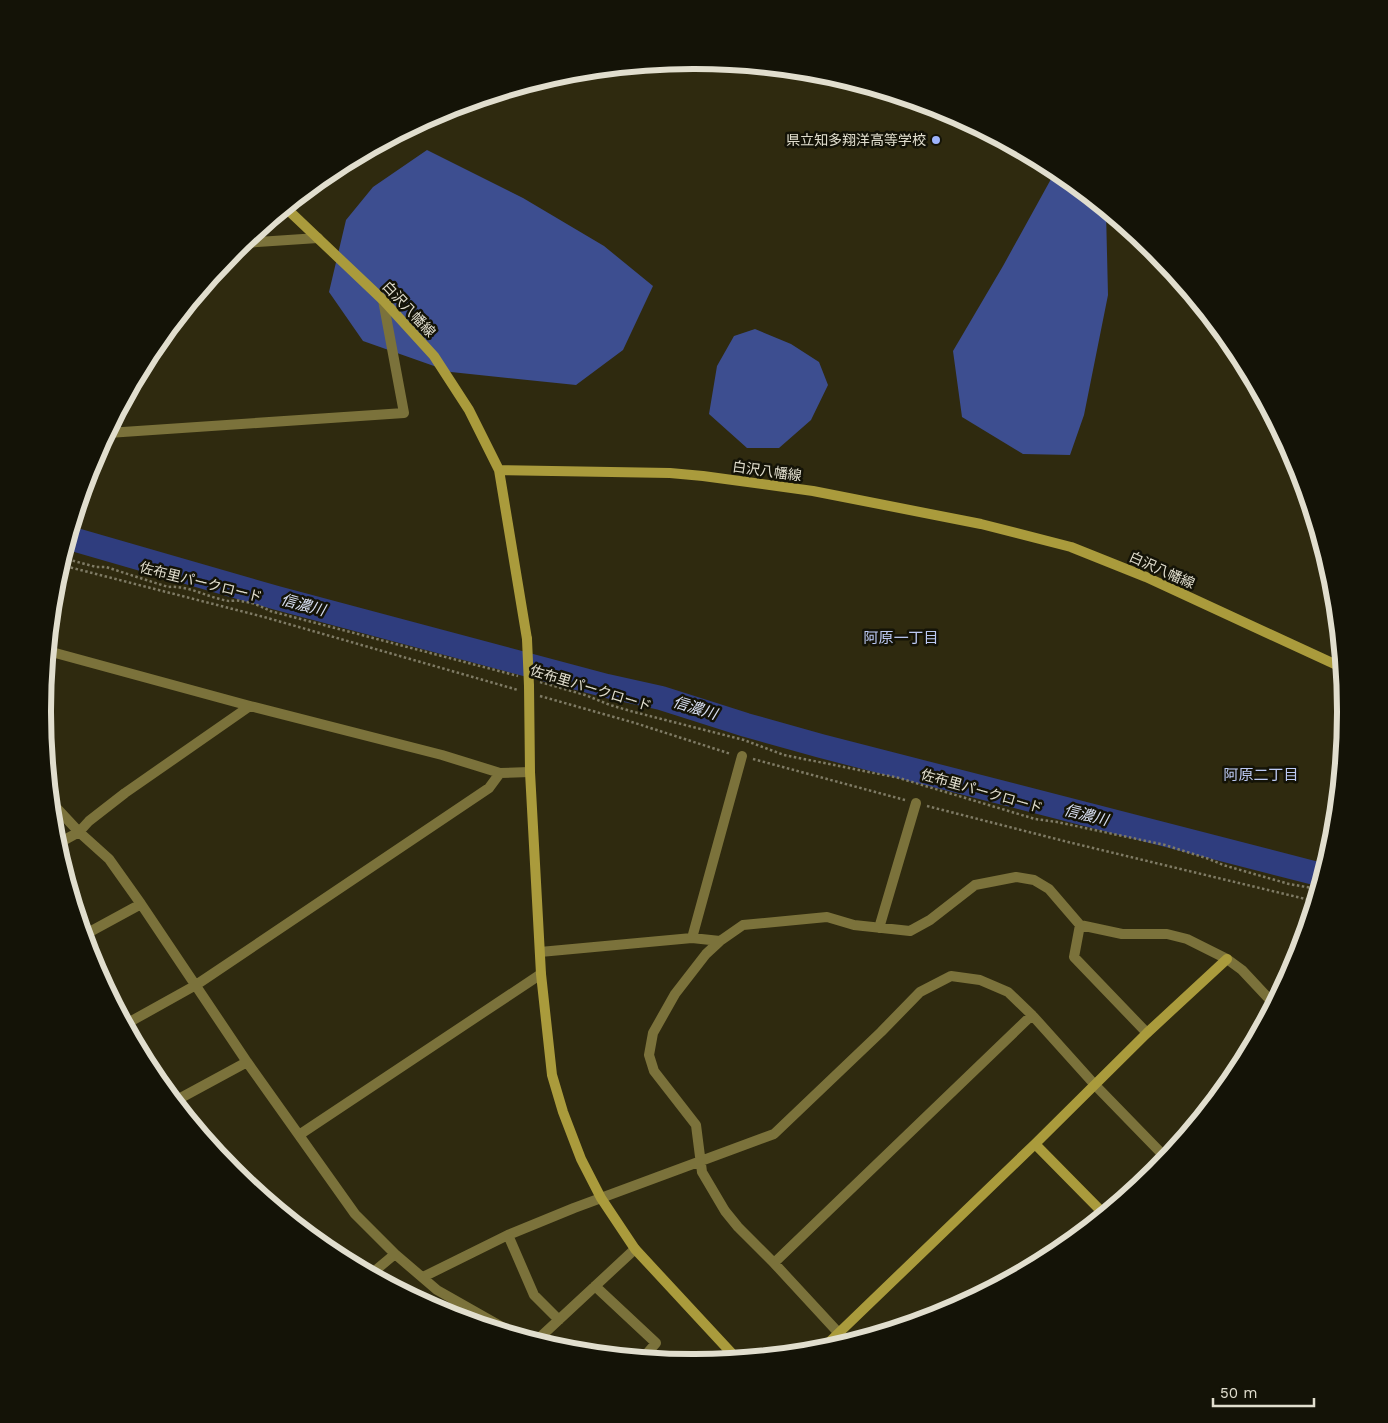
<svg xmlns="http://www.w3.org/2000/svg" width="1388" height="1423" font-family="'Work Sans','Noto Sans JP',sans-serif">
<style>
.forest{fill:#3d4e90}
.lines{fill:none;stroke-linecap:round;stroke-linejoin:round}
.river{stroke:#2f3d7e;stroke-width:24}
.path{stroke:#7f7b65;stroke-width:2.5;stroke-dasharray:2.5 2.5;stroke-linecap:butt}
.street{stroke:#7b723b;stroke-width:10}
.secondary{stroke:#aa9b3c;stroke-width:10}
.secondary-bridge{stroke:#aa9b3c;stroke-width:10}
.poi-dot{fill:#9eb4fd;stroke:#141307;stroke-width:2}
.labels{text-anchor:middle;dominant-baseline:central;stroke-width:5;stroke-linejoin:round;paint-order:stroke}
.poi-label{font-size:14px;fill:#e1dece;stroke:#141307;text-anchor:end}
.street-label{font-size:14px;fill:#e1dece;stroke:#141307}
.water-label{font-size:15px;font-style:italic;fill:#d9e0f3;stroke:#141307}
.neighbourhood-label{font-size:15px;fill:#bdcaf4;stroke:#141307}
.rim{fill:none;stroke:#e1dece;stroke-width:6}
</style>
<rect width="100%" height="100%" fill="#2f2a0f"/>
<path class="forest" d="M427,150L523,198L604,246L653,286L623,350L576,385L451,372L363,341L329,292L346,220L373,187Z
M1056,170L1106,211L1108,295L1084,415L1070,455L1023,454L962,417L953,351L1003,266Z
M755,329L791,344L819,362L828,385L811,420L779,448H747L709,414L717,366L734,336Z"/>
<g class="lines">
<path class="river" d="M69,538L277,598L607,686L661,698L746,725L821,746L1322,875"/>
<path class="path" d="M63,558L96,567H106L168,587C189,585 208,598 229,601C232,601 237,600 240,601C251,602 261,606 270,611L518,676
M61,565L264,617L518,690
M540,682L585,695L610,705L634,712L744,740L784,755L899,778L1035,819L1057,822L1165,845L1209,859L1223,865L1289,884L1318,889
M540,696L635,723L731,754
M753,759L905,800
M927,806L1068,842L1314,901"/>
<path class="street" d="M243,243L318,238
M108,433L404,413L383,300
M48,651L250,706L442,755L500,773L530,772
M51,802L79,832L109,859L141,904L247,1062L355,1214L395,1254L437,1290L518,1336
M57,844L79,832L89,821L125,793L250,706
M1080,925L1074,957L1147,1033
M879,928L916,803
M84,935L141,904
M692,938L742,756
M540,952L692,938L720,941
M126,1024L196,985L489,788L500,773
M175,1101L247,1062
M299,1135L541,974
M1162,1155L1181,1140
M508,1235L534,1295L559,1320
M1074,1238L1102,1212
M774,1263L1032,1015
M371,1274L395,1254
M423,1277L508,1235L574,1208L774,1134L881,1032L920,992L951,976L980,980L1008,992L1032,1015L1095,1085L1166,1158
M595,1286L656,1343L643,1358
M536,1341L635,1249
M847,1342L774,1263L738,1227L725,1211L702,1172L696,1125L654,1071L649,1055L653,1033L675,994L706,954L720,941L743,925L827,917L854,925L910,931L930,920L975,885L1016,877L1034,880L1049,889L1080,925L1122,934H1167L1187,939L1227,959L1242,970L1273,1003"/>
<path class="secondary" d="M286,208L383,300L434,356L469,410L499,470L670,473L703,476L813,491L981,524L1071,547L1146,577L1341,667
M499,470L527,639
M529,686L530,772L541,974L552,1075L563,1112L581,1159L601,1198L635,1249L737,1359
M1035,1144L1104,1214
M820,1351L1035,1144L1147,1033L1227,959"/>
<path class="secondary-bridge" d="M527,639L529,686"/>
</g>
<circle class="poi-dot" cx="936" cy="140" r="5"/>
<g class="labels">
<g class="poi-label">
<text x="926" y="140">県立知多翔洋高等学校</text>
</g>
<g class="street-label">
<text transform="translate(409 309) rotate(47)">白沢八幡線</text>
<text transform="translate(767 471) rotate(8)">白沢八幡線</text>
<text transform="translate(1162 570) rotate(24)">白沢八幡線</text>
<text transform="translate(201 582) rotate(14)">佐布里パークロード</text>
<text transform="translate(591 688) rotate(17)">佐布里パークロード</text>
<text transform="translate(982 791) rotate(16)">佐布里パークロード</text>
</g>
<g class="water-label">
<text transform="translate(303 605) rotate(15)">信濃川</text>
<text transform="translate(695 708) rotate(17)">信濃川</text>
<text transform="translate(1086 815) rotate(14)">信濃川</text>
</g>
<g class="neighbourhood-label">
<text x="901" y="638">阿原一丁目</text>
<text x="1261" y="775">阿原二丁目</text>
</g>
</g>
<path d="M0 0H1388V1423H0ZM693 69H695A642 642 0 0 1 1337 711V712A642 642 0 0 1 695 1354H693A642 642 0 0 1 51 712V711A642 642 0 0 1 693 69Z" fill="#141307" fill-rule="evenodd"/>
<path class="rim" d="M693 69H695A642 642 0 0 1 1337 711V712A642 642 0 0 1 695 1354H693A642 642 0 0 1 51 712V711A642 642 0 0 1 693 69Z"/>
<path d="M1213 1398v8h101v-8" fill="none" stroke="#e1dece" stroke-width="2.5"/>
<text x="1220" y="1398" font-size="15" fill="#e1dece" stroke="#141307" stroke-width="4" paint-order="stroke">50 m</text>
</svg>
